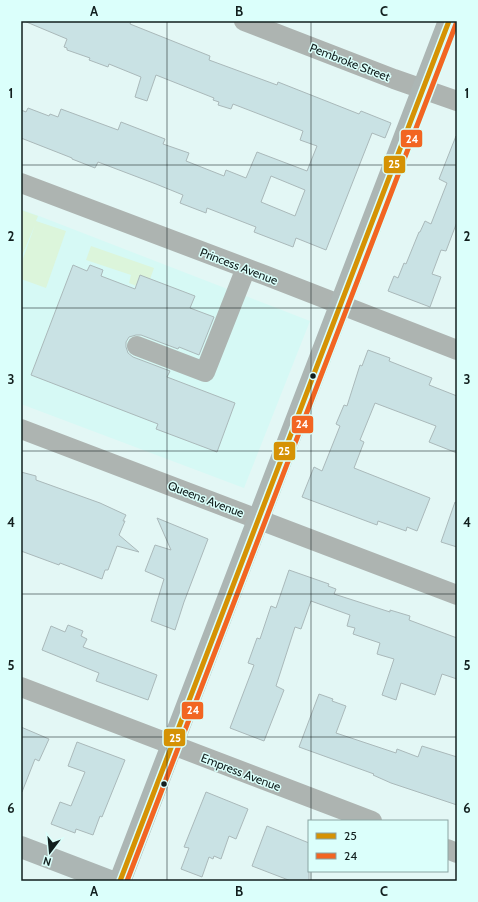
<svg xmlns="http://www.w3.org/2000/svg" width="478" height="902" font-family="Cabin,sans-serif">
<style>
.built{fill:#d6f9f5}
.green{fill:#dcf5db}
.building{fill:#c9e2e4;stroke:#aab9ba;fill-rule:evenodd}
.lines{fill:none;stroke-linecap:round;stroke-linejoin:round}
.minor{stroke:#adb4b1;stroke-width:20}
.major{stroke:#acb6b4;stroke-width:22}
.bus-1-casing{stroke:#dbfffb;stroke-width:8}
.bus-2-casing{stroke:#dbfffb;stroke-width:8}
.bus-1{stroke:#d59204;stroke-width:5}
.bus-2{stroke:#f26522;stroke-width:5}
.grid{fill:none;stroke:#121f1e;stroke-width:1;stroke-opacity:0.55}
.bus-dot{fill:#121f1e;stroke:#dbfffb;stroke-width:1.5}
.labels{text-anchor:middle;dominant-baseline:central;stroke-width:3;stroke-linejoin:round;paint-order:stroke}
.street-label{font-size:12px;fill:#121f1e;stroke:#dbfffb}
.line-badge{stroke:#dbfffb;stroke-width:1.5}
.badge-label{font-size:11px;text-anchor:middle;font-weight:bold;fill:#fff}
.neatline{fill:none;stroke:#121f1e;stroke-width:1.5}
.grid-label{font-size:13px;text-anchor:middle;font-weight:bold;fill:#121f1e}
</style>
<rect width="100%" height="100%" fill="#e3f7f5"/>
<path class="built" d="M21,209L310,321L244,488L21,404Z"/>
<path class="green" d="M21,210L38,216L36,221L66,231L46,288L21,279V264L35,225L21,258Z
M91,246L154,268L146,290L129,283L131,275L86,260Z"/>
<path class="building" d="M24,21H131L130,24L210,56L209,60L277,85L278,82L359,114L361,111L391,123L385,138L372,133L326,250L296,238L293,247L254,232L256,227L207,208L206,213L180,203L183,195L156,184L98,162L95,168L72,159V158L21,138V110L26,112L28,108L49,116L50,114L58,117L61,109L118,130L121,122L165,139L163,144L189,153L186,161L224,176L226,170L246,178L257,152L307,171L317,146L300,140L303,131L233,104L231,109L218,105L219,102L213,100L214,98L156,75L147,101L135,97L141,77L109,64L108,67L89,60L90,58L67,50V48L64,47L67,39ZM271,176L305,190L295,216L261,202Z
M456,136L457,222L446,251L441,250L432,274L441,277L430,307L388,291L394,276L398,278L404,263L406,264L419,232H420L425,221L431,224L447,183L439,179Z
M73,265L87,271L90,265L103,270L101,276L135,289L140,275L195,296L190,308L214,317L199,355L179,347L178,349L141,335H136L129,337L126,342V347L128,353L133,357L170,371L167,377L235,403L217,452L156,429L158,424L31,375Z
M368,350L390,358L389,361L432,378L429,385L457,396V453L429,442L436,426L375,403L360,440L364,442L354,468L430,498L417,531L407,527L406,531L378,521L377,525L302,497L314,467L322,471L340,426L336,424L344,405L347,406L360,365L362,366Z
M21,472L36,476V480L100,503L126,515L123,521H125L119,535L139,552L117,546L108,570H105L102,579L60,563L59,565L21,551Z
M455,502L457,503V547L441,542Z
M157,518L208,539L184,602L175,630L151,621L164,579L145,571L155,545L171,550Z
M289,570L329,584L328,586L336,589L334,594L390,612V610L410,616L409,620L457,638V679L442,674L435,695L401,683L396,700L382,695L394,659L377,654L380,643L353,634L355,628L347,626L350,615L311,601L301,629L295,627L276,686L284,690L264,741L230,728L254,665L248,663L257,638L260,639L271,606L276,608Z
M68,625L83,631L81,636L87,639L83,647L157,675L148,700L96,681L99,673L42,650L51,626L65,632Z
M319,694L333,699L332,701L346,706L336,733L396,753L397,749L418,757L422,746L457,757V805L391,783L373,775L374,774L299,747Z
M21,727L49,739L39,761L35,759L22,792Z
M77,742L125,760L102,817L100,816L93,835L76,829L75,833L51,824L60,802L71,806L85,772L68,766Z
M206,792L248,809L236,839L229,836L221,859L214,856L213,859L209,857L202,877L181,869L189,848L184,847Z
M267,826L309,843V881H291L252,866Z"/>
<g class="lines">
<path class="minor" d="M244,21L394,79L457,101
M21,183L267,276L457,350
M137,346L205,372L246,268
M21,429L457,595
M21,687L372,821
M447,849L457,853"/>
<path class="major" d="M21,847L110,881
M120,881L449,21"/>
<g class="bus-1-casing">
<path id="bus-1" d="M120,881L449,21"/>
</g>
<g class="bus-2-casing">
<path id="bus-2" d="M127,881L456,24"/>
</g>
<use href="#bus-1" class="bus-1"/>
<use href="#bus-2" class="bus-2"/>
</g>
<path class="grid" d="M167,21V881M311,21V821M21,165H457M21,308H457M21,451H457M21,594H457M21,737H457M311,871V881"/>
<g class="bus-dot">
<circle cx="313" cy="376" r="3.5"/>
<circle cx="164" cy="784" r="3.5"/>
</g>
<g class="labels">
<g class="street-label">
<text transform="translate(350 62) rotate(21)">Pembroke Street</text>
<text transform="translate(239 266) rotate(21)">Princess Avenue</text>
<text transform="translate(206 499) rotate(21)">Queens Avenue</text>
<text transform="translate(241 772) rotate(21)">Empress Avenue</text>
</g>
</g>
<g class="line-badge">
<rect x="400" y="129" width="23" height="19" rx="4" fill="#f26522"/>
<rect x="383" y="155" width="23" height="19" rx="4" fill="#d59204"/>
<rect x="291" y="415" width="23" height="19" rx="4" fill="#f26522"/>
<rect x="273" y="441" width="23" height="20" rx="4" fill="#d59204"/>
<rect x="181" y="701" width="23" height="19" rx="4" fill="#f26522"/>
<rect x="163" y="728" width="23" height="19" rx="4" fill="#d59204"/>
</g>
<g class="badge-label">
<text x="412" y="143">24</text>
<text x="394" y="168">25</text>
<text x="302" y="428">24</text>
<text x="284" y="455">25</text>
<text x="193" y="714">24</text>
<text x="175" y="742">25</text>
</g>
<rect width="478" height="902" fill="none" stroke="#dbfffb" stroke-width="44"/>
<rect x="308" y="820" width="140" height="52" fill="#dbfffb" stroke="#8ba5a3"/>
<rect x="316" y="833" width="20" height="6" fill="#d59204" stroke="#8ba5a3"/>
<text x="344" y="840" font-size="12" fill="#121f1e">25</text>
<rect x="316" y="853" width="20" height="6" fill="#f26522" stroke="#8ba5a3"/>
<text x="344" y="860" font-size="12" fill="#121f1e">24</text>
<g transform="translate(50 852) rotate(196)" stroke="#dbfffb" stroke-width="3" paint-order="stroke">
<path d="M0-3L7 15L0 10L-7 15Z" fill="#121f1e"/>
<text y="-6" font-size="11" font-weight="bold" text-anchor="middle" fill="#121f1e">N</text>
</g>
<rect x="22" y="22" width="434" height="858" class="neatline"/>
<g class="grid-label">
<text x="94" y="16">A</text>
<text x="239" y="16">B</text>
<text x="384" y="16">C</text>
<text x="11" y="98">1</text>
<text x="467" y="98">1</text>
<text x="11" y="241">2</text>
<text x="467" y="241">2</text>
<text x="11" y="384">3</text>
<text x="467" y="384">3</text>
<text x="11" y="527">4</text>
<text x="467" y="527">4</text>
<text x="11" y="670">5</text>
<text x="467" y="670">5</text>
<text x="11" y="813">6</text>
<text x="467" y="813">6</text>
<text x="94" y="896">A</text>
<text x="239" y="896">B</text>
<text x="384" y="896">C</text>
</g>
</svg>
